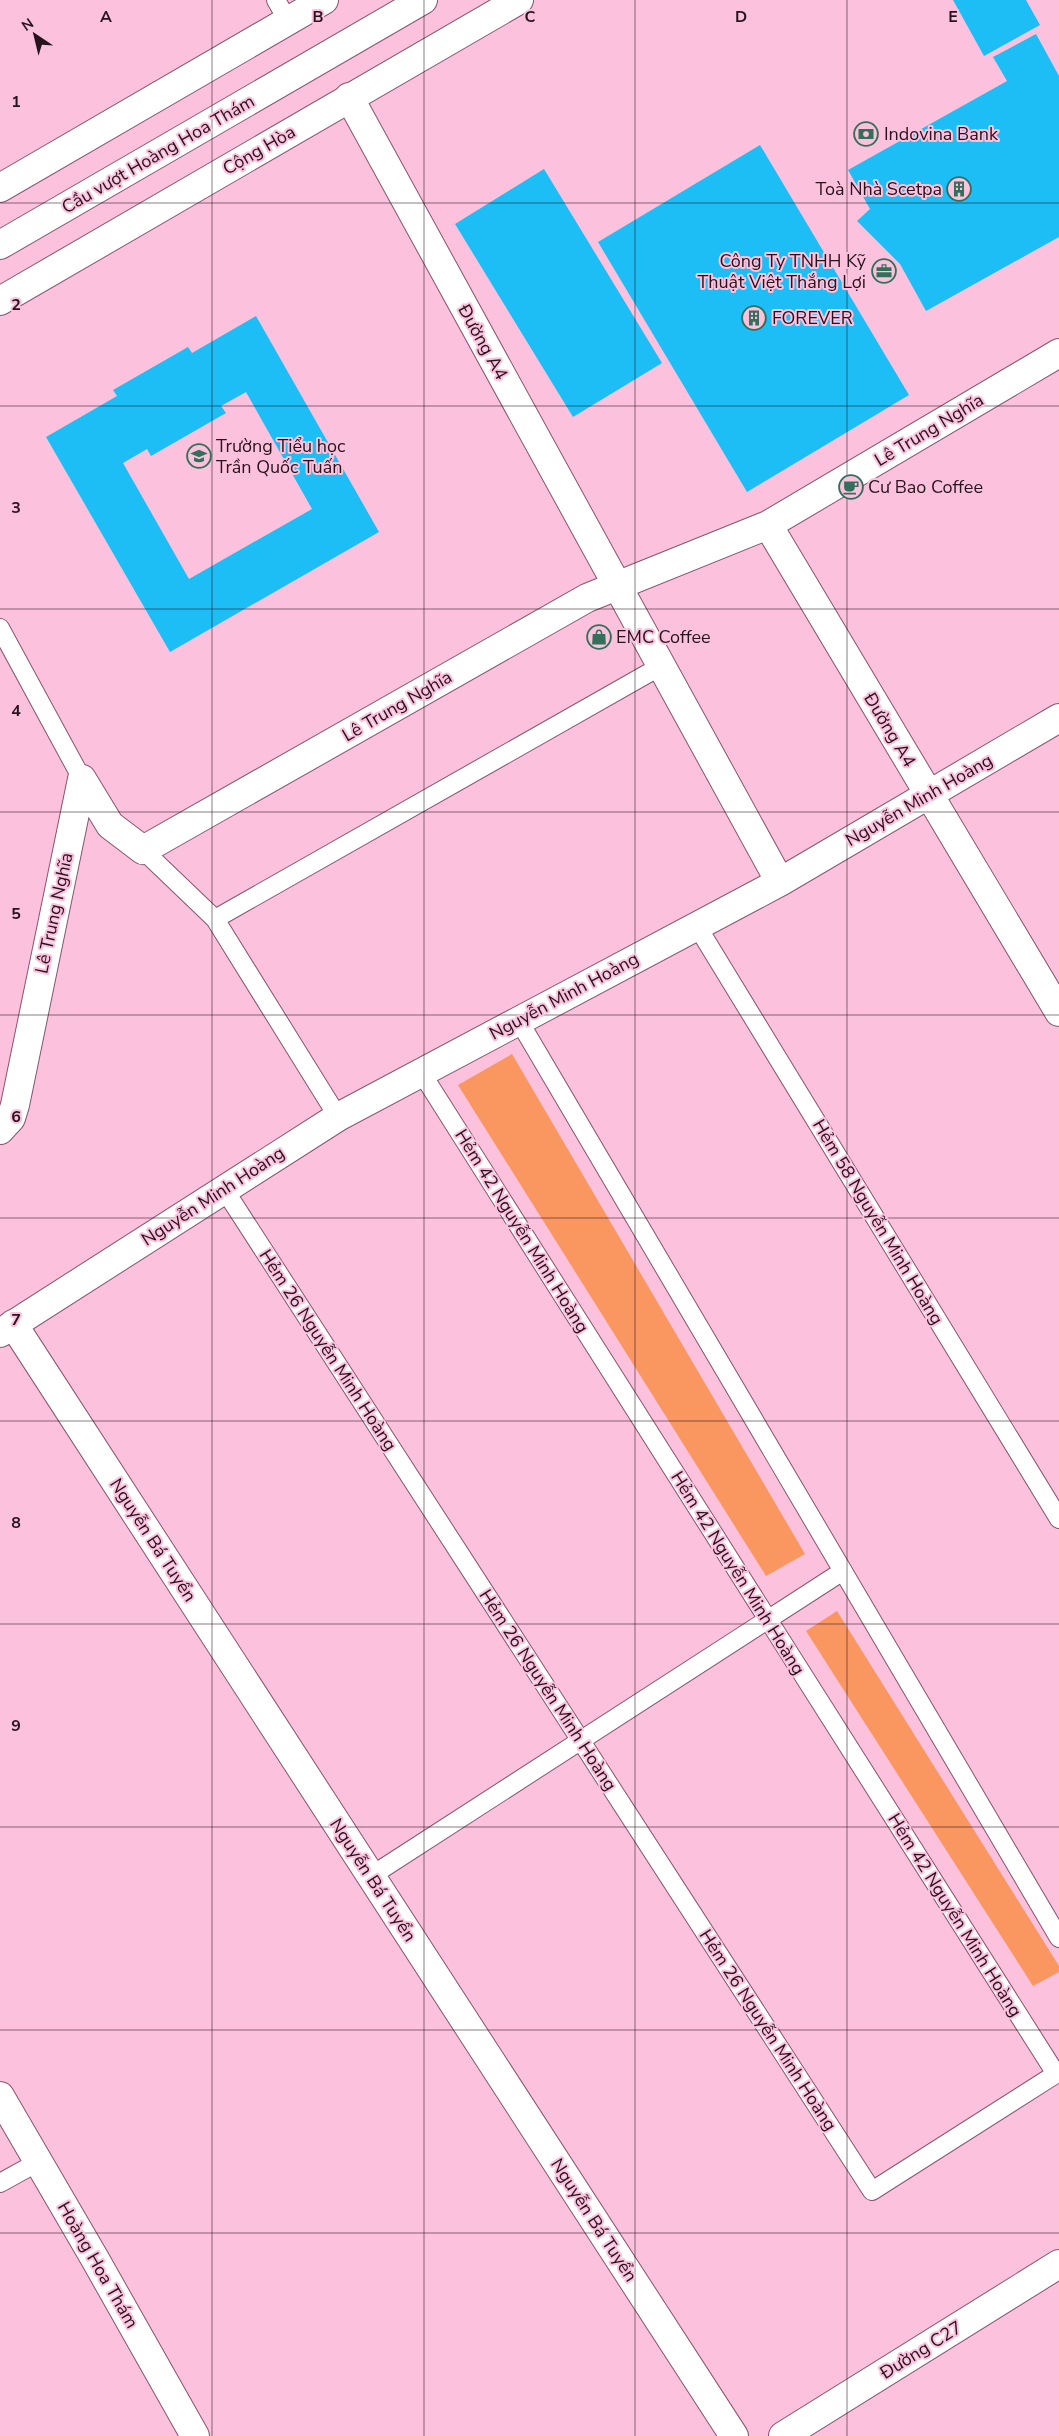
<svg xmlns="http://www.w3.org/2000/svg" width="1059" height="2436" font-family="'Nunito Sans',sans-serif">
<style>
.green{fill:#fa9760}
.building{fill:#1cbef5;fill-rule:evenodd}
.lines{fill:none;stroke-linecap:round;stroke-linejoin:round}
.lane-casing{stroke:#87546e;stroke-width:20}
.street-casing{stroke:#87546e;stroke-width:30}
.secondary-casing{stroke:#87546e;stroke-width:30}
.primary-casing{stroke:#87546e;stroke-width:30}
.lane{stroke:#fff;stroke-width:18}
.street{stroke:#fff;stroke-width:28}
.secondary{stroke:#fff;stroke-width:28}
.primary{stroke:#fff;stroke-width:28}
.grid{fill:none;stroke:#27131d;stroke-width:1;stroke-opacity:0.55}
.labels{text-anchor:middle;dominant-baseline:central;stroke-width:4;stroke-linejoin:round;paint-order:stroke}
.poi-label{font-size:18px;fill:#27131d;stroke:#fcc2dd;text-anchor:start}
.street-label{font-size:18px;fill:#27131d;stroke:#fcc2dd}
.grid-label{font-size:16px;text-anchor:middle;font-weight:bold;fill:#27131d;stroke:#fcc2dd;stroke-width:4;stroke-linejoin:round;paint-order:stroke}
</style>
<rect width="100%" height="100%" fill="#fcc2dd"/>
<path class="green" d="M512,1054L805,1554L766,1576L458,1085Z
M837,1611L1059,1966V1972L1033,1986L806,1631Z"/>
<path class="building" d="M953,0H1026L1040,25L984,56Z
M1036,34L1059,76V237L926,311L900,264L857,221L870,209L848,170L1007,81L993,57Z
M760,145L909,395L747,492L598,242Z
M544,169L662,363L573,417L455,224Z
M256,316L379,532L170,652L46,437L117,396L113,390L188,347L192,353ZM246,392L312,509L189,579L123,463L147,449L151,456L226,413L221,406Z"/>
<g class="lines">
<g class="lane-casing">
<path id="lane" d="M276,0L288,21
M0,628L82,779
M143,850L215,919L338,1117
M215,919L661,666
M697,926L1059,1519
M519,1021L1059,1938
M421,1072L1056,2074
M224,1189L872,2191L1059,2072
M371,1876L843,1571
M0,2183L38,2162"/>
</g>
<g class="street-casing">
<path id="street" d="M349,97L780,882
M768,525L1059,1012
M82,779L110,825L143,850L587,598L768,525L1059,353
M0,1130L11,1118L15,1105L82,779
M13,1324L734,2436
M0,1333L338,1117L780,882L1059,718
M783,2436L1059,2264"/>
</g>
<g class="secondary-casing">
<path id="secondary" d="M0,2096L95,2259L195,2436"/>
</g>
<g class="primary-casing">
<path id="primary" d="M0,188L324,0
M0,245L423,0
M0,301L519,0"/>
</g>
<use href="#lane" class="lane"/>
<use href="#street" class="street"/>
<use href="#secondary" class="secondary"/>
<use href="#primary" class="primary"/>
</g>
<path class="grid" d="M212,0V2436M424,0V2436M635,0V2436M847,0V2436M0,203H1059M0,406H1059M0,609H1059M0,812H1059M0,1015H1059M0,1218H1059M0,1421H1059M0,1624H1059M0,1827H1059M0,2030H1059M0,2233H1059"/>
<defs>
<g id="bank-ring" transform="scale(1.25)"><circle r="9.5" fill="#fcc2dd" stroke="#33705b" stroke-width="1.5"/><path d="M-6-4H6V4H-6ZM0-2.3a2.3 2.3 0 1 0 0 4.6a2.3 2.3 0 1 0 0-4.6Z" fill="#33705b"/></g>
<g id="building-ring" transform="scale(1.25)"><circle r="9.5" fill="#fcc2dd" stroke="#33705b" stroke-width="1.5"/><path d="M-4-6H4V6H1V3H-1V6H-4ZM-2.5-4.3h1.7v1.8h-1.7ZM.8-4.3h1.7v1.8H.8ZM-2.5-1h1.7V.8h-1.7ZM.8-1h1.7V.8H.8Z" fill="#33705b"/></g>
<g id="office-ring" transform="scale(1.25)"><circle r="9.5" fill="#fcc2dd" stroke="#33705b" stroke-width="1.5"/><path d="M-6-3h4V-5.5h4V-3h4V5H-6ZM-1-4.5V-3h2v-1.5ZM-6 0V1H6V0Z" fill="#33705b"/></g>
<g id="school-ring" transform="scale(1.25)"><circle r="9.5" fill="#fcc2dd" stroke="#33705b" stroke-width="1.5"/><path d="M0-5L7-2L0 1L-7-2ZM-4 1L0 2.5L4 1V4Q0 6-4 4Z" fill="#33705b"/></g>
<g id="cafe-ring" transform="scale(1.25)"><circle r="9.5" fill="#fcc2dd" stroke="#33705b" stroke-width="1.5"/><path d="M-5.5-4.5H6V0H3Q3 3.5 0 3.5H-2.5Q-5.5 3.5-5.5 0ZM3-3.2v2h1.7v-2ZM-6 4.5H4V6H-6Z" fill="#33705b"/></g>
<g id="shop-ring" transform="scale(1.25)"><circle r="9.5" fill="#fcc2dd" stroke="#33705b" stroke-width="1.5"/><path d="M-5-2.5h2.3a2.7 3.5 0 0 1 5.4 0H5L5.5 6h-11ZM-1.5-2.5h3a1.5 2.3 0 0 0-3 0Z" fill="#33705b"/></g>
</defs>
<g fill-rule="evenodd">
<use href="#bank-ring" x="866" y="134"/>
<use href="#building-ring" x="959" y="189"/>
<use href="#office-ring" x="884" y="271"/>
<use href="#building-ring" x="754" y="318"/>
<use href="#school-ring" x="199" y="456"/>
<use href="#cafe-ring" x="851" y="487"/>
<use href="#shop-ring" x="599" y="637"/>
</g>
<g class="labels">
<g class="poi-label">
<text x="884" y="134">Indovina Bank</text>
<text x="942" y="189" text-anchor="end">Toà Nhà Scetpa</text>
<text x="866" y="261" text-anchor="end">Công Ty TNHH Kỹ<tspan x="866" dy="21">Thuật Việt Thắng Lợi</tspan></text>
<text x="772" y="318">FOREVER</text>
<text x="216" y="446">Trường Tiểu học<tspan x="216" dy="21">Trần Quốc Tuấn</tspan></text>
<text x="868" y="487">Cư Bao Coffee</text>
<text x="616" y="637">EMC Coffee</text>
</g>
<g class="street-label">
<text transform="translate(259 150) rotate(-30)">Cộng Hòa</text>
<text transform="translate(158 154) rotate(-30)">Cầu vượt Hoàng Hoa Thám</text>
<text transform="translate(483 342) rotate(61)">Đường A4</text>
<text transform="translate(929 430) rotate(-31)">Lê Trung Nghĩa</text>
<text transform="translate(397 706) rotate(-30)">Lê Trung Nghĩa</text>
<text transform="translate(890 730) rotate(59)">Đường A4</text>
<text transform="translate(919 800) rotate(-30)">Nguyễn Minh Hoàng</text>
<text transform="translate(54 913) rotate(-78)">Lê Trung Nghĩa</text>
<text transform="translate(564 996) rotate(-28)">Nguyễn Minh Hoàng</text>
<text transform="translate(213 1196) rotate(-33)">Nguyễn Minh Hoàng</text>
<text transform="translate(878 1222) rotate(59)">Hẻm 58 Nguyễn Minh Hoàng</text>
<text transform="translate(522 1231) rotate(58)">Hẻm 42 Nguyễn Minh Hoàng</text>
<text transform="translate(328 1350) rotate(57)">Hẻm 26 Nguyễn Minh Hoàng</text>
<text transform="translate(153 1540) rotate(57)">Nguyễn Bá Tuyển</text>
<text transform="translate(738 1573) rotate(58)">Hẻm 42 Nguyễn Minh Hoàng</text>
<text transform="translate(548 1690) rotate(57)">Hẻm 26 Nguyễn Minh Hoàng</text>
<text transform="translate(373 1880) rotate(57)">Nguyễn Bá Tuyển</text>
<text transform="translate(955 1915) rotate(58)">Hẻm 42 Nguyễn Minh Hoàng</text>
<text transform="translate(768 2030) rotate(57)">Hẻm 26 Nguyễn Minh Hoàng</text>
<text transform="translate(594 2220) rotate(57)">Nguyễn Bá Tuyển</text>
<text transform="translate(98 2265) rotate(60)">Hoàng Hoa Thám</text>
<text transform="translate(921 2350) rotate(-32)">Đường C27</text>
</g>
</g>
<g class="grid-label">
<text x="106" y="22">A</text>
<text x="318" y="22">B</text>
<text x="530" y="22">C</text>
<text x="741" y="22">D</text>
<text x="953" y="22">E</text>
<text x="16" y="107">1</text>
<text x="16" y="310">2</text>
<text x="16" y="513">3</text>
<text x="16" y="716">4</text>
<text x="16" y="919">5</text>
<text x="16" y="1122">6</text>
<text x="16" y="1325">7</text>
<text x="16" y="1528">8</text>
<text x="16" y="1731">9</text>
</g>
<g transform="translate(35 35) rotate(325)" stroke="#fcc2dd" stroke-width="4" paint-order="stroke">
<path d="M0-4L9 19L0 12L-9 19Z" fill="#27131d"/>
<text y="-8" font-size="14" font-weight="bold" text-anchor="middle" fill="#27131d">N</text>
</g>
</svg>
